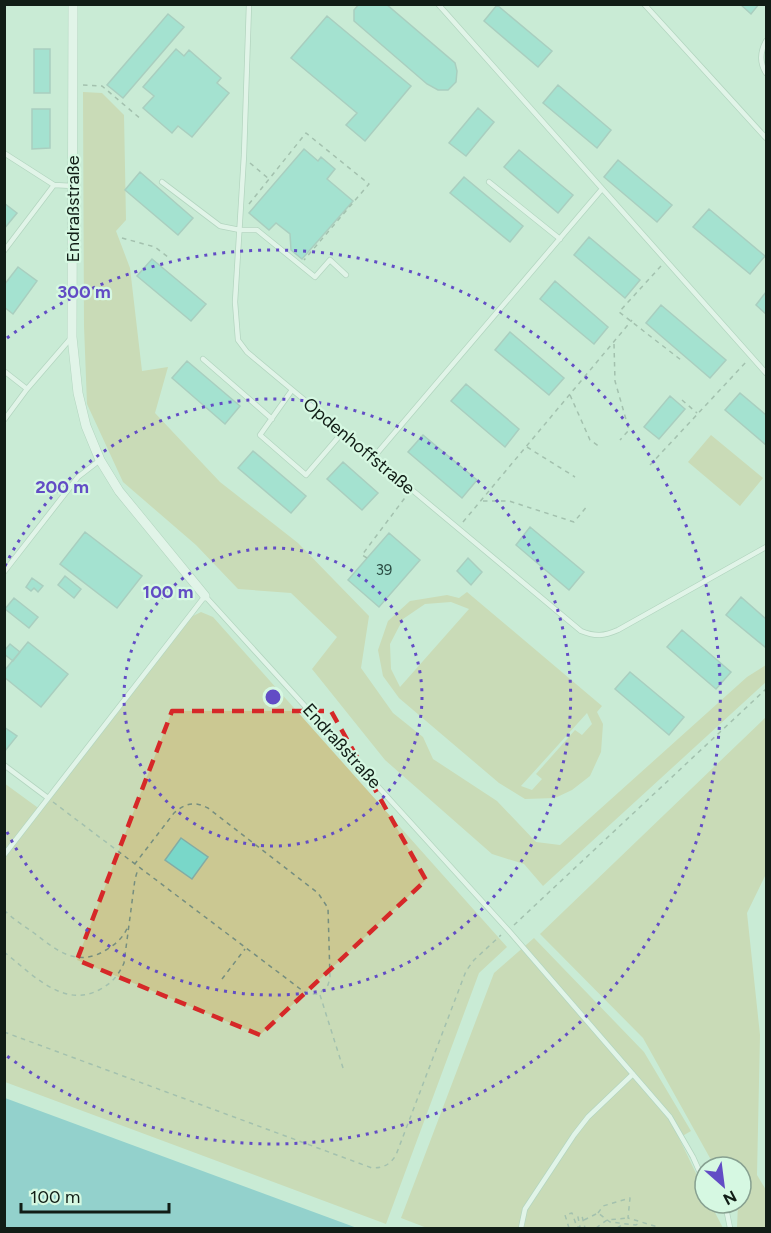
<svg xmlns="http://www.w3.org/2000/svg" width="771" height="1233" font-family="Figtree,sans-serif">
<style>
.green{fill:#cbc892;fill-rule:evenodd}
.water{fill:#53b2c1}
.building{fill:#79d7c9;stroke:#83aca5;stroke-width:1.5}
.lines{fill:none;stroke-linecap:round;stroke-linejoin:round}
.lane-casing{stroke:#9abba6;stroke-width:6}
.street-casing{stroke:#9abba6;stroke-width:10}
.path{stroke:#768e7f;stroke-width:1.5;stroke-dasharray:4.5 4.5;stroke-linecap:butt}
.lane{stroke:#fff;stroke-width:4.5}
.street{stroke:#fff;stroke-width:9}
.marked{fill:none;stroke:#d62828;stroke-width:4.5;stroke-dasharray:12 8;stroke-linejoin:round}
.ring{fill:none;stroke:#624cc5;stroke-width:3;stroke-dasharray:3 6}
.labels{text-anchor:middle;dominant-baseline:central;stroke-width:4.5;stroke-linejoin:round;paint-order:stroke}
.number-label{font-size:15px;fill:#2b4c43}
.street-label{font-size:18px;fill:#111d16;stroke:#d6f8e2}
.centre{fill:#624cc5;stroke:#d6f8e2;stroke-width:3}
.ring-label{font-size:18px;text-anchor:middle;font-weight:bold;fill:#624cc5;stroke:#d6f8e2;stroke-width:4.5;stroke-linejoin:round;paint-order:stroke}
</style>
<rect width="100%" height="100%" fill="#c9ebd5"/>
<path class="green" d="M83,92L102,93L124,115L126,220L116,231L130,268L142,371L168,367L155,413L220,482L298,543L369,616L361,668L393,713L423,737L433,759L497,801L536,842L560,845L747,677L766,665V682L543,886L524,864L492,854L385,760L312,669L337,637L291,593L238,589L196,545L123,482L87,404L84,326Z
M711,435L763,478L740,506L688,462Z
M467,592L602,706L597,712L603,724L601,752L590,776L572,790L555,798L525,799L499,783L399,698L383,676L378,650L388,621L410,601L447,595L459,598ZM451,602L469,609L400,687L391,669L390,644L403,619L425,604ZM587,713L592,724L582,735L575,730L536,774L542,779L532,790L521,786Z
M201,612L213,617L507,947L479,973L386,1224L5,1082L4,783L41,810L189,618Z
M766,717V874L747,913L760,1035L757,1175L766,1190V1228H737L738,1203H741V1167H715L643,1038L540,934Z
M534,938L644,1052L691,1131L679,1138L705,1192V1203H710L723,1228H427L401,1218L494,973Z"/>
<path class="water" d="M4,1098H5L357,1228H5Z"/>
<path class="building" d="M359,4H386L455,63L457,71L456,82L448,90H438L427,84L354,21V10Z
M740,4H759L751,14Z
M497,5L552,51L538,67L484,21Z
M168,14L184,27L123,98L107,85Z
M327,16L411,86L365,141L346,125L357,113L291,58Z
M34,49H50V93H34Z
M176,49L184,56L189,50L221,78L217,83L229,93L192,137L178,126L172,133L143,108L154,96L143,87Z
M558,85L611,130L597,148L543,103Z
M478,108L494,122L466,156L449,143Z
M32,109H50V148L32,149Z
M304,149L318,161L321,157L335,169L327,179L353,201L302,259L291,250L290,234L276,223L269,230L249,213Z
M519,150L573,195L558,213L504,167Z
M618,160L672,205L657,222L604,177Z
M140,172L193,218L178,235L125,190Z
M464,177L523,226L510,242L450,193Z
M4,203L17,213L4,229Z
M709,209L765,256L750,274L693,227Z
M589,237L640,280L625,298L574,255Z
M152,259L206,304L191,321L137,276Z
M18,267L37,281L13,314L4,307V285Z
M555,281L608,327L594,344L540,299Z
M766,292V314L756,305Z
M661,305L726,360L710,378L646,323Z
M510,332L564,378L549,395L495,350Z
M187,361L240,406L225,424L172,378Z
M466,384L519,429L505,447L451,401Z
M740,393L766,415V445L725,410Z
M670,396L685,409L659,439L644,427Z
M423,435L477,480L462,498L408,452Z
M253,451L306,496L291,513L238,468Z
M343,462L378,493L362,510L327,479Z
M530,527L584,572L569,590L516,545Z
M85,532L142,576L117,608L60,564Z
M389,533L420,560L379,607L348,580Z
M468,558L482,572L471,585L457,571Z
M65,576L81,589L74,598L58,585Z
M32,578L43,586L38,592L34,588L31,591L26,587Z
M741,597L766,619V645L765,647L726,615Z
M14,598L38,617L29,628L5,609Z
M682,630L731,672L716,689L667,647Z
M28,642L68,674L41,707L4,677V671Z
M10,644L20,652L13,661L4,654V651Z
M630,672L684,717L669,735L615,689Z
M4,727L17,736L5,751L4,750Z
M181,838L208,857L192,879L165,860Z"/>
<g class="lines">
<g class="lane-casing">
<path id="lane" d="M249,4L244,155L235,302L238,340L247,352L581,631C596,637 604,636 618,630L766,547
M438,4L766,373
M644,4L766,138
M766,41C760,52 759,62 766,73
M4,153L54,185L73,186
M162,182L220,226L240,230H257L315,277L330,260L346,275
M489,182L560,239
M4,251L54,185
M203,359L272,419
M4,371L27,389
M292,390L260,435L306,475L342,433
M4,420L27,389L71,338
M373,458L602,189
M4,572L78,477L100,460
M4,765L48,798
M4,855L205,596L509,931L670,1117L693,1157L705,1184
M725,1203L730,1228
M521,1228L525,1209L574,1135L588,1117L633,1074"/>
</g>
<g class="street-casing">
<path id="street" d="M73,4L72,337L78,393L86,426L100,460L119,491L205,596"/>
</g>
<path class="path" d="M83,85L102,86L142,120
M250,163L269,179
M249,204L306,133L369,184L304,260
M122,238L155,247L168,257
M661,266L619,312L681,360
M614,344L615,381L629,430L620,440
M570,395L590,440L600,447
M682,400L697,413
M527,447L575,477
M650,465L746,362
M483,501H509L574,522L588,505
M463,522L632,320
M367,558L362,555L407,495
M53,802L303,991L308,994H319L328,985L330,978L328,908L318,893L208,808C194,801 186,803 174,813L134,865
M4,910C13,919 24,926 34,933C56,950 77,968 106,950C116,944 124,937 128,926
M514,925L766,689
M4,952C31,973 63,1009 99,990C112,983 118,976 124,963L135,879L138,869
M222,979L245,949
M320,995L344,1071
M4,1032L372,1168C383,1168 390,1165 396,1155L466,971L474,960L501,935
M598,1213L603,1206L630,1198L628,1218L661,1228
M584,1220L598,1213L610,1222L636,1225L639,1223
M405,1228H406
M569,1228L565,1215L572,1213L577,1227H580L578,1217L582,1216L585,1228
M596,1228L607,1220L628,1218
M617,1228L622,1225"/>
<use href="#lane" class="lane"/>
<use href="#street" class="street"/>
</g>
<path d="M0 0H771V1233H0ZM172,711H331L426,880L260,1035L77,960Z" fill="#c9ebd5" fill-opacity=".55" fill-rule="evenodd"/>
<path class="marked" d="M172,711H331L426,880L260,1035L77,960Z"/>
<g class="ring">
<circle cx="273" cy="697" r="149"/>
<path d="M5 566A298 298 0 1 1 5 828"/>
<path d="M7 338A447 447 0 1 1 7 1056"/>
</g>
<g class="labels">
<g class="number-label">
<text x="384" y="570">39</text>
</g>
<g class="street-label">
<text transform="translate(73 209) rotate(-90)">Endraßstraße</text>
<text transform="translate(359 446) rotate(40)">Opdenhoffstraße</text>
<text transform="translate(342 746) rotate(48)">Endraßstraße</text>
</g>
</g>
<circle cx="273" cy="697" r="9" class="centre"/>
<g class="ring-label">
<text x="84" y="298">300 m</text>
<text x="62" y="493">200 m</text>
<text x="168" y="598">100 m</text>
</g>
<rect width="771" height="1233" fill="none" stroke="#111d16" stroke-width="12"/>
<g transform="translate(723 1185) rotate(152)"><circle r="28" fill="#d6f8e2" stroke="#87a090" stroke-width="1.5"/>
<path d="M0-4.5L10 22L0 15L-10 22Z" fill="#624cc5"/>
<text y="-9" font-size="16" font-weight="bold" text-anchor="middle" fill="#111d16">N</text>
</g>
<path d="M21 1203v9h148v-9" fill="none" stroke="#111d16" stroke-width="3"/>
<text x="30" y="1203" font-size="18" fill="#111d16" stroke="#d6f8e2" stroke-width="4.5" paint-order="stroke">100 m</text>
</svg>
